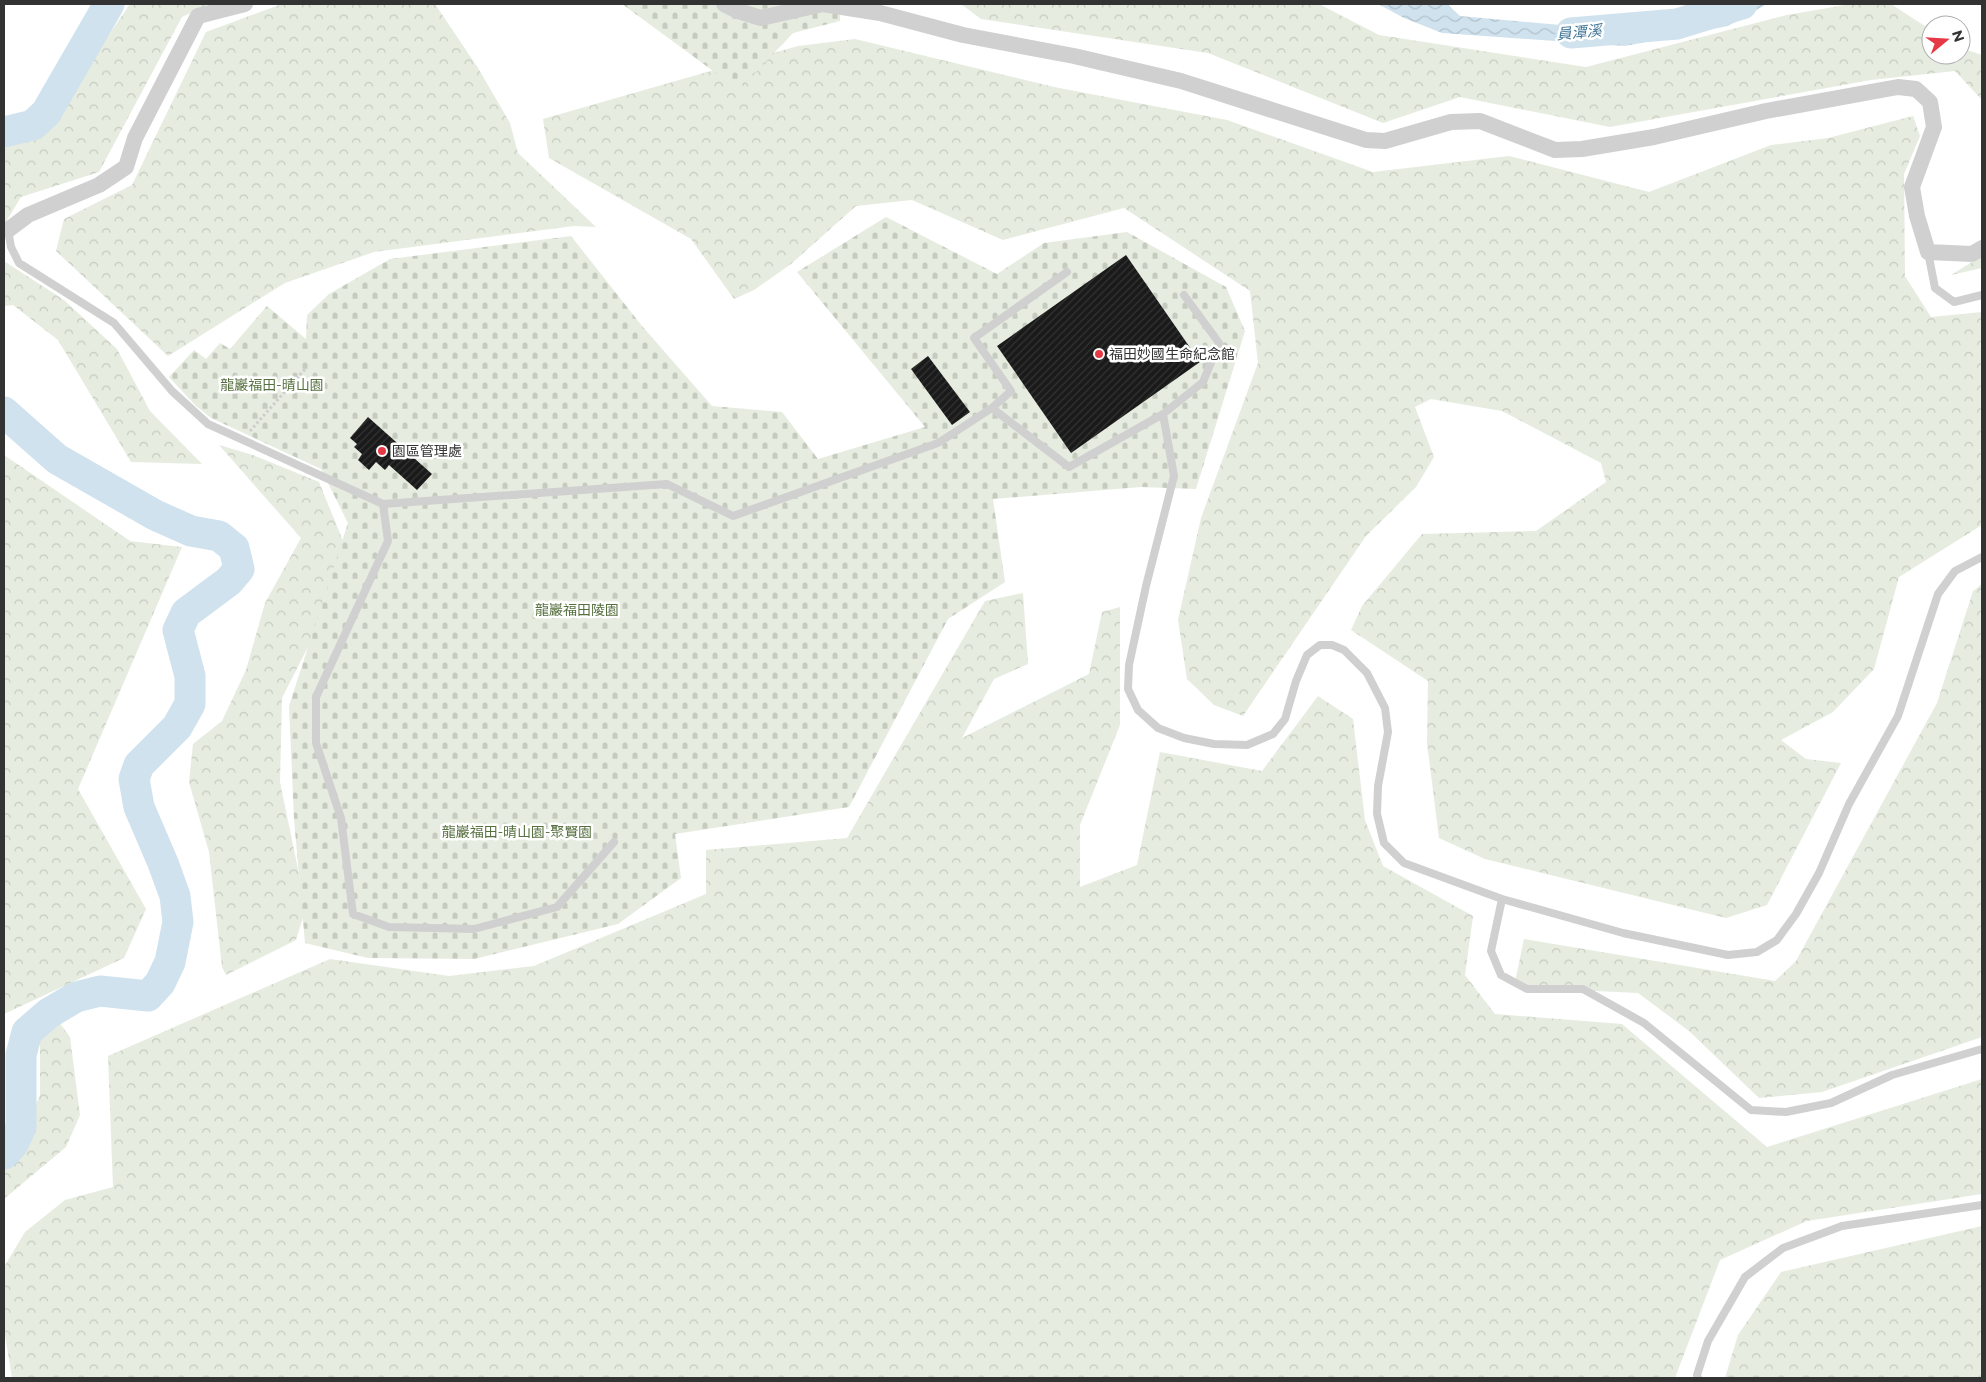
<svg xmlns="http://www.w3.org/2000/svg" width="1986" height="1382" font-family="Montserrat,'Noto Sans TC',sans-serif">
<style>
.forest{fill:url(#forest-crowns)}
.cemetery{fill:url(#cemetery-stones)}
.water{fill:url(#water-waves)}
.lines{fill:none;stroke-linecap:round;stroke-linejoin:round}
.river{stroke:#cfe2ee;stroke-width:31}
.building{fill:url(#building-hatch)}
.path{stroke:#cdcdcd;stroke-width:3;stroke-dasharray:2.5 2.5;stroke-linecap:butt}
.lane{stroke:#d0d0d0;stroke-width:8}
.street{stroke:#d0d0d0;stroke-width:16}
.poi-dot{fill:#e63946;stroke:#fff;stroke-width:2}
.labels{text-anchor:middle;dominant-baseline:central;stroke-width:5;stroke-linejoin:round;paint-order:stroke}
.poi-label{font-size:14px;fill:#333;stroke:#fff;text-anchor:start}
.park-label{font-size:14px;fill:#56703f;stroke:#fff}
.water-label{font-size:15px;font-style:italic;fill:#3f7597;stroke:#fff}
</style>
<defs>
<pattern id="forest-crowns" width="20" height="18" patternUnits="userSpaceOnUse" patternTransform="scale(1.25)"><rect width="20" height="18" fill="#e6ecdf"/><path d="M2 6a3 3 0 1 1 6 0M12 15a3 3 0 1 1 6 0" fill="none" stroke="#c6cbc0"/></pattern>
<pattern id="cemetery-stones" width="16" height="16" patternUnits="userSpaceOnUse" patternTransform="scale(1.25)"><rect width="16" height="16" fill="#e6ecdf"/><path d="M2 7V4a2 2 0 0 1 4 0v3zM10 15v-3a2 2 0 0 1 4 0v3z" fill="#c6cbc0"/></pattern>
<pattern id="water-waves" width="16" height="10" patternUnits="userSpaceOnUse" patternTransform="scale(1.25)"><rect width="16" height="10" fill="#cfe2ee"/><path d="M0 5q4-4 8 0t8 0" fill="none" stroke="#b2c2cd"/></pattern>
<pattern id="building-hatch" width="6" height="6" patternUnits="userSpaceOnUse" patternTransform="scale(1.25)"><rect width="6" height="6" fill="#1a1a1a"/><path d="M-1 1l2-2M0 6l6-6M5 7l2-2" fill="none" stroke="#333"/></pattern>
</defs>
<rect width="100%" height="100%" fill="#fff"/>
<path class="forest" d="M130,4H209L182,17L99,172L21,197L4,225V148L47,125Z
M282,4H435L478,68L510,123L518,153L596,227L574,226L374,252L285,283L168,356L56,251L64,219L132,185L206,32Z
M961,4H1319L1379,35L1586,67L1787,15L1851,4H1891L1931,30V55H1961V48L1982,55V100L1955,71L1871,80L1610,127L1460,97L1383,123L1208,53L981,19Z
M855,39L1054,87L1227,120L1373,172L1509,156L1649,192L1771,145L1828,138L1913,116L1920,136L1904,174L1905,276L1931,317L1982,312V525L1899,577L1874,669L1833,712L1781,740L1806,759L1841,763L1767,905L1726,918L1485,859L1439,838L1427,743L1428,681L1351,630L1362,606L1422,534L1536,531L1606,482L1601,463L1502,411L1431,399L1415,407L1434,457L1416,487L1366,536L1243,716L1214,705L1187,679L1178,620L1201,518L1258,363L1250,291L1124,208L1003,240L912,200L856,206L791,264L754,290L734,299L691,239L549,158L543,119L798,46Z
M1982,256V268L1951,275Z
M4,261L64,300L117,349L150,411L202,464L131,462L58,340L13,305L4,306Z
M219,445L253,455L319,482L347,551L316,631L282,698L280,782L306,908L296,940L226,975L222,967L209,852L189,782L193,744L222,721L246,670L265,603L301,538Z
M4,455L130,541L182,547L78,789L146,909L124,958L4,1014Z
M1982,584V1037L1822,1092L1759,1098L1689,1031L1638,993L1514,987L1524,939L1775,981L1796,961L1937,703L1973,591Z
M1023,593L1028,664L994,679L962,738L1089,674L1102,612L1120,607V725L1080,825V887L1137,865L1160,752L1262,771L1318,696L1353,719L1365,820L1383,866L1473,916L1465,975L1495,1014L1622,1024L1767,1147L1982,1079V1194L1807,1221L1720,1260L1675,1378H12L4,1329V1267L25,1232L65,1200L113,1187L108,1056L330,959L449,976L534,966L706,894V850L847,838L985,601Z
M59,1022L70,1037L80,1115L66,1147L4,1199V1165L16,1150L40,1095V1030Z
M1982,1226V1378H1725L1738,1335L1781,1272Z"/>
<path class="cemetery" d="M622,4H840V21L793,33L739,90Z
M886,217L997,274L1044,243L1127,232L1226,287L1245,331L1196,489L1141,487L993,499L1005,582L948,619L849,807L675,834L681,878L618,924L474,959L368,958L305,943L294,819L289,706L348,523L321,469L211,418L196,406L169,377L194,350L206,359L220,343L230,349L267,306L306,339L307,315L329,294L390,259L571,236L642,326L712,406L782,412L818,459L925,427L797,272Z"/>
<path class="water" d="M1378,4H1447L1460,16L1628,31L1688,4H1767L1728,26L1625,46L1442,33L1404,18Z"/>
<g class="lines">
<path class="river" d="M1571,33L1677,24L1742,4
M4,132L33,125L46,113L109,4
M4,412L57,459L155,515L191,531L219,536L234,548L239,569L229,581L186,613L178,630L190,676V704L177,727L139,765L134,779L139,807L163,863L175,896L178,922L170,962L160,983L148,996L100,991L76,997L49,1013L27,1032L21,1055V1127L13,1144L4,1154"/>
</g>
<path class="building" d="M1126,255L1200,362L1071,453L997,346Z
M928,356L970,412L952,425L911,369Z
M368,417L432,474L417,490L389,465L385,470L376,462L369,470L358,460L362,454L354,447L357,444L350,438Z"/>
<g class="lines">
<path class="path" d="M250,431L306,368"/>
<path class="lane" d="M8,230L11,247L19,263L114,323L172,391L208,424L383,504L667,484L733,516L938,443L992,408L1069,467L1163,414L1203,382L1219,343L1184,295
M1928,252L1935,288L1954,302L1982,295
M992,408L1011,391L974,338L1067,272
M1163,414L1174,476L1146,586L1129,665L1128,689L1138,710L1158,728L1184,738L1214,744L1247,745L1273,734L1285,719L1296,681L1307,655L1320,645H1332L1344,650L1367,673L1385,708L1388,732L1378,786L1377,814L1384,843L1404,863L1502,899L1623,933L1728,955L1757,952L1777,940L1796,914L1819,873L1849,804L1898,716L1938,594L1955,571L1982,557
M383,504L388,541L316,697V743L341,818L353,914L389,927L474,929L557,907L614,842
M1502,899L1491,951L1501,975L1527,989H1583L1644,1023L1751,1110L1786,1112L1831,1103L1892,1075L1982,1049
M1698,1378L1697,1375L1708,1341L1745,1277L1783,1248L1842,1226L1982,1205"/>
<path class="street" d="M724,4L738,11L761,18L823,4L880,13L963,35L1074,56L1181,81L1366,140L1385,141L1451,122L1480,121L1555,150L1582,149L1654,137L1766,111L1898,87L1916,89L1930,102L1934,127L1912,187L1917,216L1928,252L1972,254L1982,248
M8,230L28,215L99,185L126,167L135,138L198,16L245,4"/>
</g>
<g class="poi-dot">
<circle cx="1099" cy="354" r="5"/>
<circle cx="382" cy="451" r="5"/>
</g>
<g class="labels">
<g class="poi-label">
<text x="1109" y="354">福田妙國生命紀念館</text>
<text x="392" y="451">園區管理處</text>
</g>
<g class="park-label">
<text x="272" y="385">龍巖福田-晴山園</text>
<text x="577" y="610">龍巖福田陵園</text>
<text x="517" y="832">龍巖福田-晴山園-聚賢園</text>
</g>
<g class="water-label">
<text transform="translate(1579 32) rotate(-5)">員潭溪</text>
</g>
</g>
<rect width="1986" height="1382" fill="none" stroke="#333333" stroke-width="10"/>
<g transform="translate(1946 40) rotate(72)"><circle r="24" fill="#ffffff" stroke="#adadad"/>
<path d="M0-4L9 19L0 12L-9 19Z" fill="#e63946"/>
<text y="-8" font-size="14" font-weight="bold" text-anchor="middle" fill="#333333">N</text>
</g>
</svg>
